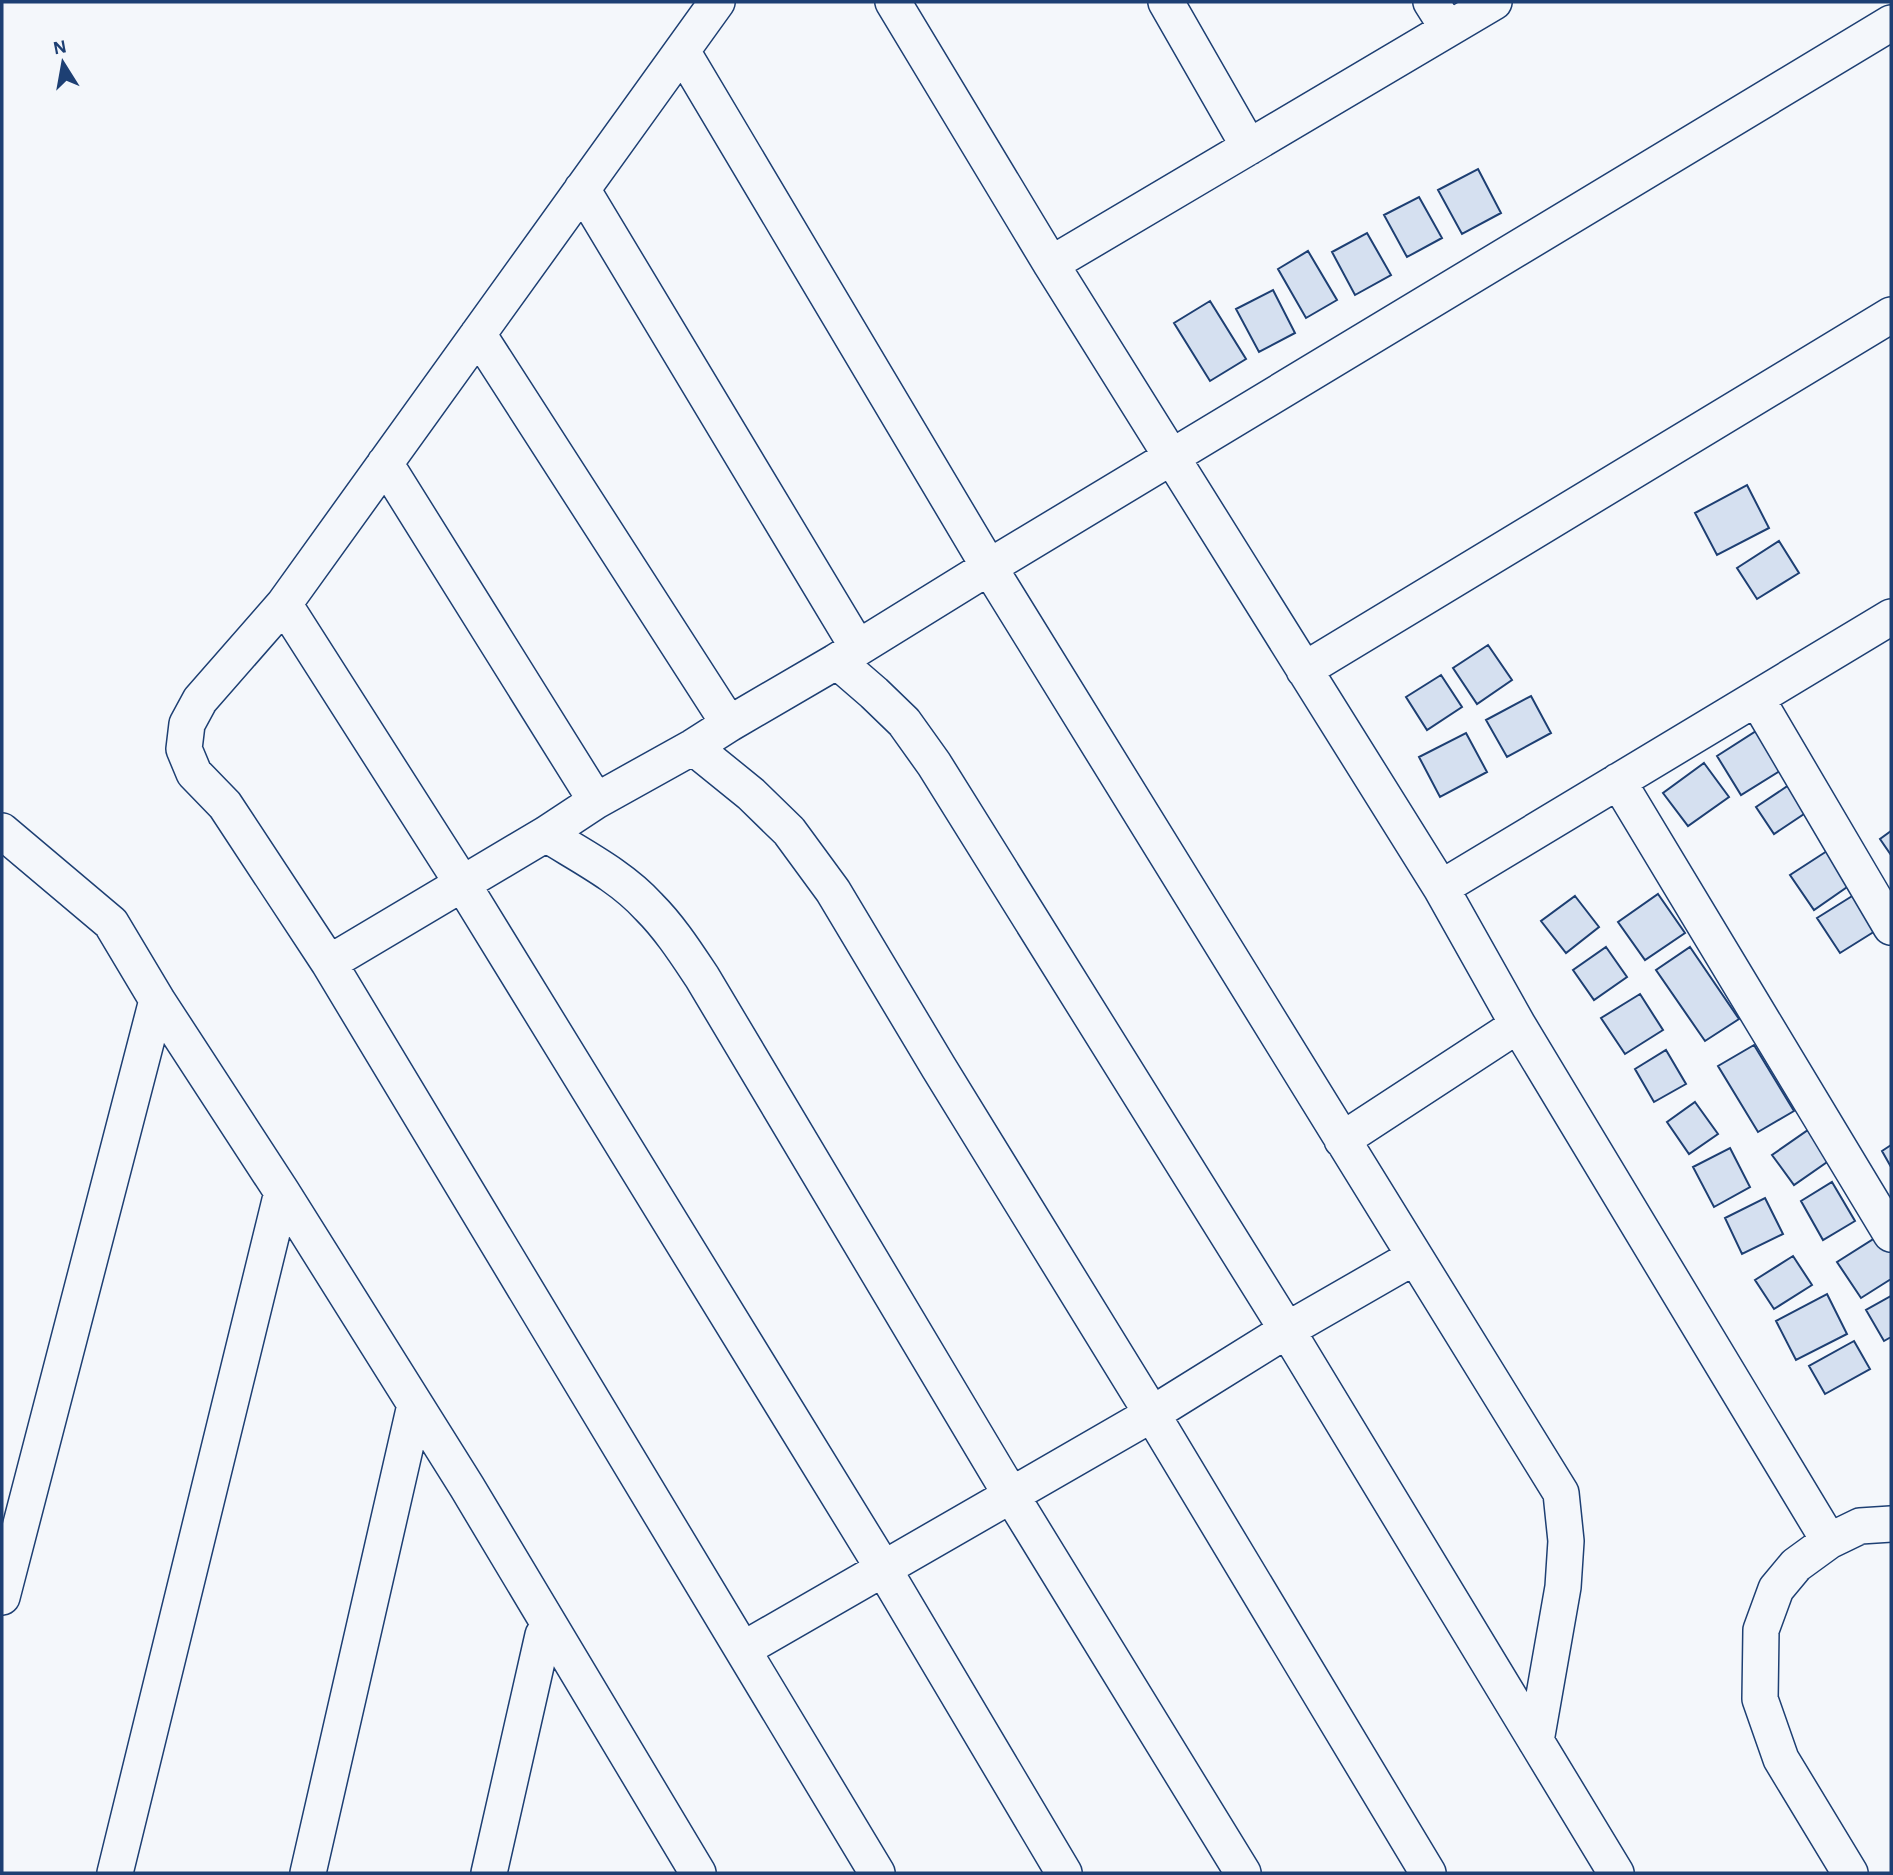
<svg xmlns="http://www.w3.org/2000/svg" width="1893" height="1875" font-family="'Alegreya Sans',sans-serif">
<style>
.building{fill:#d5e0f0;stroke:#1d3f73;stroke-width:2}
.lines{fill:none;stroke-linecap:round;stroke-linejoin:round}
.minor-casing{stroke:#1d3f73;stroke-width:38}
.minor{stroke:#f4f7fb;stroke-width:35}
</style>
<rect width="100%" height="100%" fill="#f4f7fb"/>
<path class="building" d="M1478,169L1501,213L1462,234L1438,190Z
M1419,197L1442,238L1407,257L1384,215Z
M1367,233L1391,275L1355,295L1332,252Z
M1308,251L1337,300L1306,318L1278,269Z
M1273,290L1295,333L1259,352L1236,309Z
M1210,301L1246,359L1210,381L1174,323Z
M1747,485L1769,528L1717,555L1695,513Z
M1779,541L1799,573L1757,599L1737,568Z
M1488,645L1512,680L1477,704L1453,668Z
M1441,675L1462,707L1427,730L1406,697Z
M1531,696L1551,733L1507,757L1486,720Z
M1764,726L1788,766L1741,795L1717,756Z
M1466,733L1487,772L1440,797L1419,757Z
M1704,763L1729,797L1688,826L1663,793Z
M1789,785L1807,812L1774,834L1756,807Z
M1891,831V855L1880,839Z
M1827,851L1850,885L1814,910L1790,875Z
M1857,893L1880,928L1840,953L1817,918Z
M1658,894L1685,933L1645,960L1618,922Z
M1575,896L1599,927L1566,953L1541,921Z
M1606,947L1627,977L1594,1000L1573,970Z
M1690,947L1739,1019L1705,1041L1656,970Z
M1640,994L1663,1030L1625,1054L1601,1018Z
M1754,1045L1794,1111L1758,1132L1718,1066Z
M1666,1050L1686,1084L1654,1102L1635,1069Z
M1695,1102L1718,1134L1689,1154L1667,1122Z
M1808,1130L1830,1160L1794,1185L1772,1155Z
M1891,1145V1167L1882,1151Z
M1730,1148L1750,1187L1714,1207L1693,1167Z
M1832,1182L1855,1221L1823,1240L1801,1201Z
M1765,1198L1783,1234L1742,1254L1725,1218Z
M1883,1233L1891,1246V1279L1861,1298L1837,1262Z
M1793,1256L1812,1285L1774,1309L1755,1280Z
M1827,1294L1847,1334L1796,1360L1776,1321Z
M1891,1296V1337L1884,1341L1866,1310Z
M1854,1341L1870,1369L1825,1394L1809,1366Z"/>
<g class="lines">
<g class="minor-casing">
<path id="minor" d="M717,2L284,604L200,700L187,724L184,749L194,773L225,805L329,963L877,1873
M893,2L1051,264L1441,888L1518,1025L1829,1541
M1166,2L1249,147
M1431,2L1448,29
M682,51L989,567L1561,1493L1566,1541L1563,1587L1536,1741
M582,189L858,648
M1051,264L1494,2
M478,334L729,724
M385,463L596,801
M284,604L462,883L883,1568L1064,1873
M837,661L874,693L904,722L934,764L1287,1330L1616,1873
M1304,670L1891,315
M1757,699L1891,927
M693,747L751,794L789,831L833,891L939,1068L1152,1414L1428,1873
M1618,781L1891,1234
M2,831L111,923L157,1000L282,1192L467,1487L698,1873
M546,834C581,856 621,876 649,907C670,928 686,953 702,977L1011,1495L1243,1873
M1441,888L1891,617
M329,963L546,834L596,801L693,747L729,724L837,661L989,567L1891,23
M1342,1140L1518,1025
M2,1597L157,1000
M744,1649L1152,1414L1287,1330L1414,1257
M115,1873L282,1192
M308,1873L415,1405
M489,1873L543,1635
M1850,1873L1781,1759L1760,1699L1761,1630L1776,1589L1796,1565L1829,1541L1860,1526L1891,1524"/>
</g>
<use href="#minor" class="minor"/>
</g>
<rect width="1893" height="1875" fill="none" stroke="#1d3f73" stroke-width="7"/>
<g transform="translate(63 63) rotate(349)" stroke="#f4f7fb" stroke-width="5" paint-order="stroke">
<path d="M0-5L12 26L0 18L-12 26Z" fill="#1d3f73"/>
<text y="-10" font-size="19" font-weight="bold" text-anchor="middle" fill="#1d3f73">N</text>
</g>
</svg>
